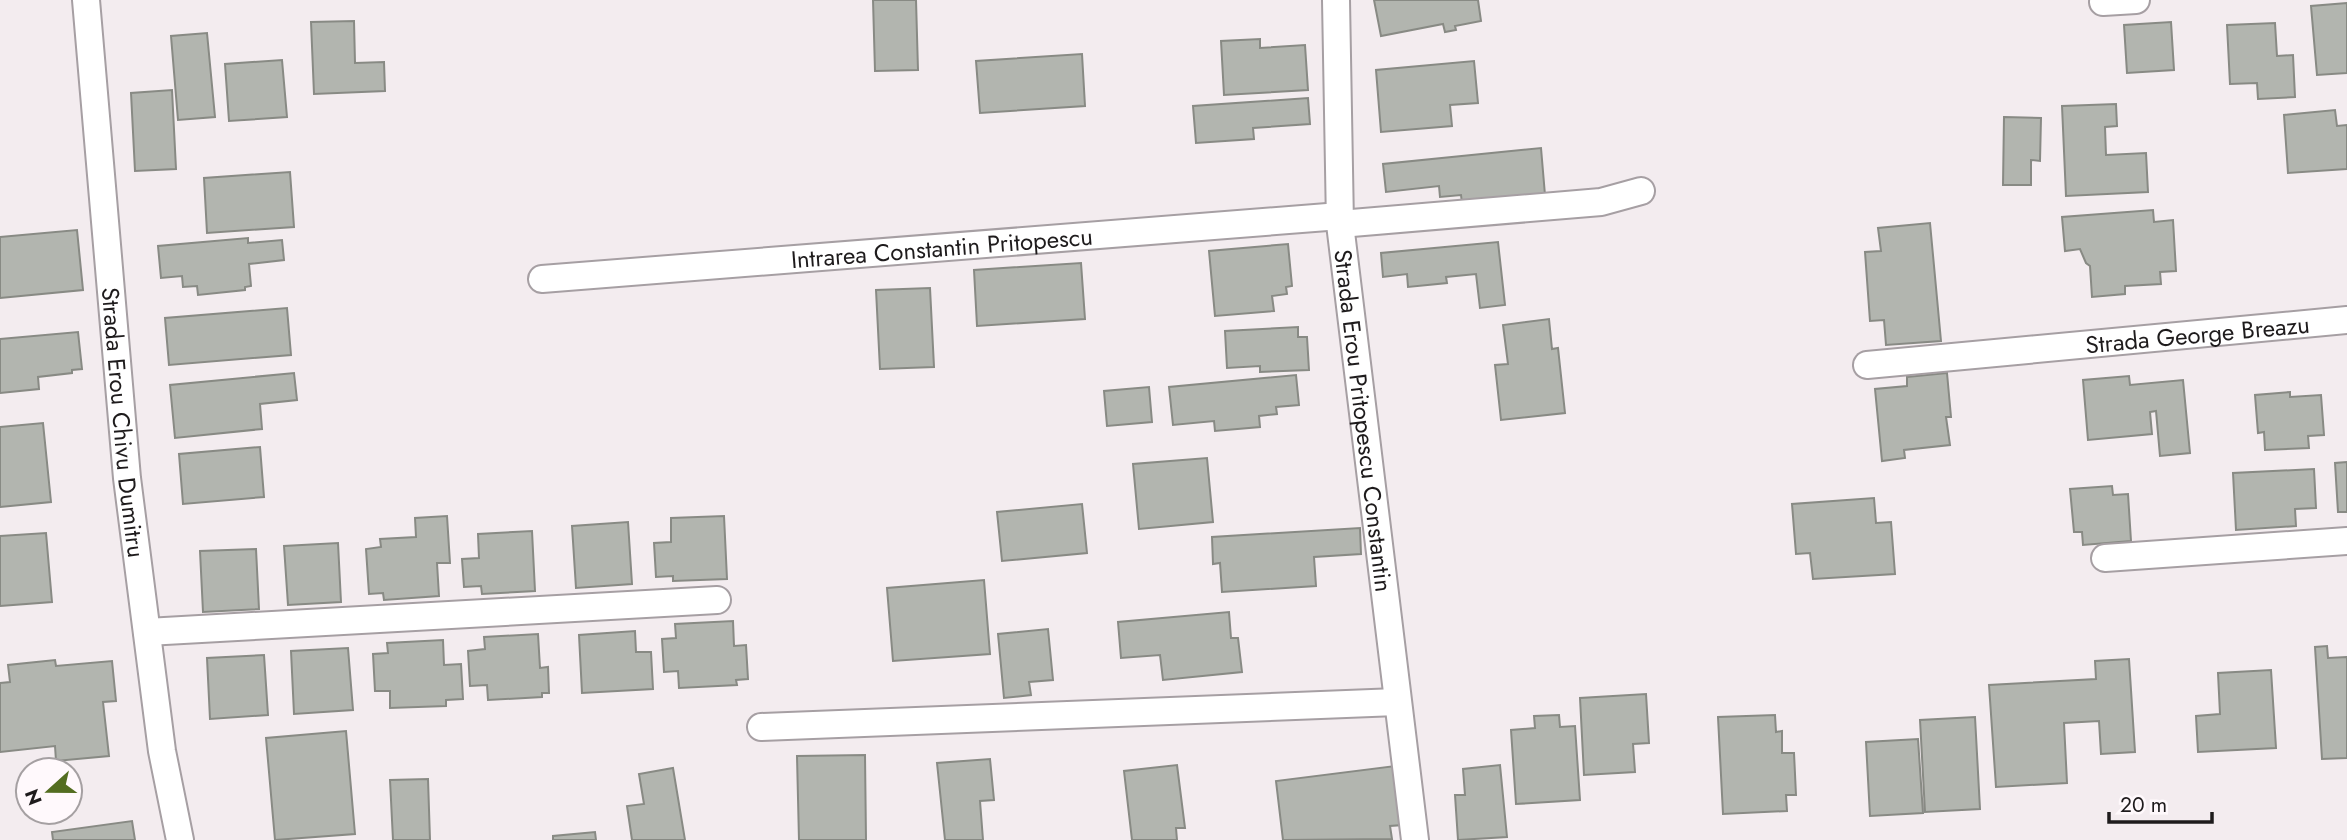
<svg xmlns="http://www.w3.org/2000/svg" width="2347" height="840" font-family="Jost,sans-serif">
<style>
.building{fill:#b2b5af;stroke:#888a84;stroke-width:2}
.lines{fill:none;stroke-linecap:round;stroke-linejoin:round}
.street-casing{stroke:#a69fa3;stroke-width:30}
.street{stroke:#fff;stroke-width:26}
.labels{text-anchor:middle;dominant-baseline:central;stroke-width:5;stroke-linejoin:round;paint-order:stroke}
.street-label{font-size:24px;fill:#1e1b1c;stroke:#fff9fc}
</style>
<rect width="100%" height="100%" fill="#f3ecef"/>
<path class="building" d="M873,0H916L918,70L875,71Z
M1374,0H1478L1481,21L1455,26L1456,30L1445,32L1443,24L1381,36Z
M2347,3V73L2317,75L2311,6Z
M354,21L355,63L384,62L385,91L314,94L311,22Z
M2171,22L2174,70L2127,73L2124,25Z
M2275,23L2277,56L2293,55L2295,97L2258,99L2257,83L2230,84L2227,25Z
M207,33L215,117L178,120L171,36Z
M1260,39V48L1305,45L1308,90L1224,95L1221,41Z
M1082,54L1085,106L980,113L976,61Z
M282,60L287,117L229,121L225,64Z
M1474,61L1478,103L1450,105L1452,126L1381,132L1376,70Z
M172,90L176,169L135,171L131,93Z
M1308,98L1310,124L1253,128L1254,139L1196,143L1193,106Z
M2116,104L2117,126L2105,127L2106,155L2146,153L2148,192L2066,196L2062,106Z
M2335,110L2337,126L2347,125V169L2288,173L2284,115Z
M2004,117L2041,118L2040,161L2031,160V185H2003Z
M1541,148L1545,195L1462,203L1461,195L1440,197L1439,186L1386,192L1383,164Z
M290,172L294,227L207,233L204,178Z
M2153,210L2154,222L2173,220L2176,271L2160,272L2161,284L2125,286V294L2092,297L2090,266L2086,263L2080,249L2065,251L2062,217Z
M1930,223L1941,341L1886,345L1884,320L1870,321L1865,252L1881,251L1878,228Z
M77,230L83,290L0,298V237Z
M248,238V243L282,240L284,260L249,264L251,286L245,287V290L198,295L197,286L183,287L182,276L161,278L158,246Z
M1498,242L1505,305L1480,308L1476,274L1446,277L1447,283L1408,287L1407,274L1383,277L1381,253Z
M1288,244L1292,286L1286,287L1287,294L1272,296L1274,311L1215,316L1209,251Z
M1081,263L1085,319L977,326L974,270Z
M930,288L934,367L880,369L876,290Z
M287,308L291,355L169,365L165,318Z
M1549,319L1552,349L1558,348L1565,413L1501,420L1495,365L1508,364L1503,325Z
M1298,327V337H1307L1309,370L1260,372V366L1227,368L1225,331Z
M78,332L82,369L72,370V373L38,377L39,389L0,393V339Z
M294,373L297,400L260,404L262,429L175,438L170,385Z
M1947,373L1951,417H1946L1950,445L1904,450L1905,458L1882,461L1875,389L1907,386V377Z
M1296,375L1299,405L1276,407L1277,414L1259,416L1260,427L1215,431L1214,421L1173,425L1169,387Z
M2129,376L2130,385L2183,380L2190,453L2160,456L2156,411L2150,412L2152,434L2088,440L2083,380Z
M1149,387L1152,422L1107,426L1104,391Z
M2290,392V397L2321,395L2324,435L2308,436L2309,448L2265,450L2264,432L2258,433L2255,395Z
M43,423L51,502L0,507V427Z
M260,447L264,497L183,504L179,454Z
M1207,458L1213,522L1139,529L1133,464Z
M2347,462V512H2338L2335,463Z
M2314,469L2316,508L2295,509L2296,526L2236,530L2233,473Z
M2112,486L2113,495L2128,494L2131,541L2083,545L2082,532H2074L2070,489Z
M1874,498L1876,523L1891,522L1895,574L1813,579L1810,553L1796,554L1792,504Z
M1082,504L1087,553L1002,561L997,512Z
M447,516L450,563H437L439,596L384,600L383,593L369,594L366,549L381,547L380,539L416,537L415,518Z
M724,516L727,579L673,581V576L656,577L654,543L671,542V518Z
M628,522L632,584L576,588L572,526Z
M1360,528L1361,554L1314,557L1316,586L1222,592L1220,563L1213,564L1212,537Z
M532,531L535,591L482,594L481,586L464,587L462,559L479,558L478,534Z
M46,533L52,602L0,606V536Z
M338,543L341,602L288,605L284,546Z
M256,549L259,609L203,612L200,551Z
M984,580L990,654L893,661L887,588Z
M1229,612L1231,638H1238L1242,672L1163,680L1160,655L1121,658L1118,622Z
M733,621L734,646L746,645L748,679L736,680L737,685L679,688L678,671L664,672L662,639L676,638L675,624Z
M1048,629L1053,680L1029,682L1031,695L1004,698L998,634Z
M635,631L636,652H651L653,689L582,693L579,635Z
M538,634L540,668L548,667L549,693H542V697L488,700L487,685L470,686L468,651L485,649L484,637Z
M443,640L444,665L461,664L463,699L446,700V706L390,708V691H375L373,654L388,653L387,643Z
M2327,646L2328,658L2347,657V758L2322,759L2315,647Z
M348,648L353,710L294,714L291,651Z
M264,655L268,715L210,719L207,658Z
M2129,659L2135,752L2101,754L2099,721L2064,723L2067,783L1996,787L1989,685L2096,679L2095,661Z
M55,660L56,666L112,661L116,701L103,702L109,756L56,761L55,746L0,752V683L10,682L8,665Z
M2271,670L2276,748L2198,752L2196,716L2220,714L2218,673Z
M1646,694L1649,743L1633,744L1635,772L1584,775L1580,698Z
M1559,715L1560,727L1575,726L1580,800L1516,804L1511,730L1535,728L1534,716Z
M1775,715L1776,732L1782,731V753H1794L1796,795H1786L1787,811L1723,814L1718,717Z
M1975,717L1980,809L1925,812L1920,720Z
M346,731L355,834L275,840L266,738Z
M1918,739L1923,813L1870,816L1866,742Z
M865,755L866,840H799L797,756Z
M990,759L994,800L980,801L983,840H945L937,763Z
M1177,765L1185,828H1176L1177,840H1132L1124,771Z
M1500,765L1507,837L1458,840L1455,795H1465L1463,769Z
M1395,766L1403,825L1390,826L1392,839L1283,840L1276,781Z
M673,768L685,840H632L627,806L644,804L639,774Z
M428,779L430,840H393L390,780Z
M132,821L135,840H53L52,832Z
M595,832L596,840H553V836Z"/>
<g class="lines">
<g class="street-casing">
<g id="street">
<path id="s1" d="M86,0L127,478L162,751L180,840"/>
<path id="s2" d="M1336,0L1340,224L1415,840"/>
<path d="M2103,2L2136,0"/>
<path d="M1340,224L1601,202L1641,191"/>
<path id="s3" d="M542,279L1340,216"/>
<path id="s4" d="M1867,365L2347,320"/>
<path d="M2105,558L2347,541"/>
<path d="M147,632L717,600"/>
<path d="M761,727L1397,702"/>
</g>
</g>
<use href="#street" class="street"/>
</g>
<g class="labels">
<g class="street-label">
<text stroke="none"><textPath href="#s3" startOffset="401">Intrarea Constantin Pritopescu</textPath></text>
<text stroke="none"><textPath href="#s4" startOffset="332">Strada George Breazu</textPath></text>
<text stroke="none"><textPath href="#s1" startOffset="424">Strada Erou Chivu Dumitru</textPath></text>
<text stroke="none"><textPath href="#s2" startOffset="422">Strada Erou Pritopescu Constantin</textPath></text>
</g>
</g>
<g transform="translate(49 791) rotate(249)"><circle r="33" fill="#fff9fc" stroke="#a5a0a2" stroke-width="2"/>
<path d="M0-5L12 26L0 18L-12 26Z" fill="#536d20"/>
<text y="-10" font-size="19" font-weight="bold" text-anchor="middle" fill="#1e1b1c">N</text>
</g>
<path d="M2109 812v10h103v-10" fill="none" stroke="#1e1b1c" stroke-width="3.5"/>
<text x="2120" y="812" font-size="21" fill="#1e1b1c" stroke="#fff9fc" stroke-width="5" paint-order="stroke">20 m</text>
</svg>
